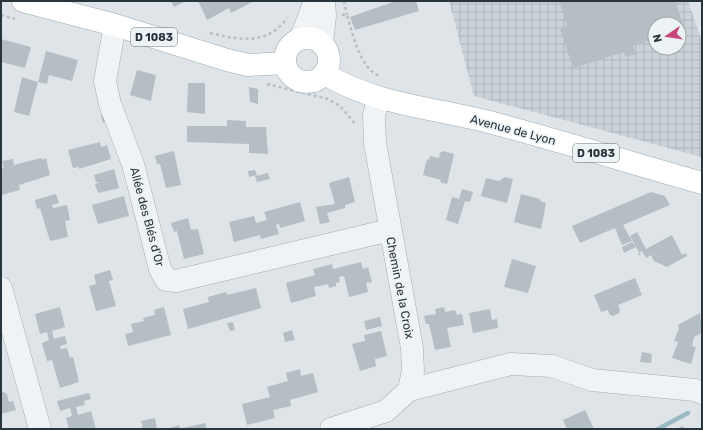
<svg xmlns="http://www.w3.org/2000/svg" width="703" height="430" font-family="Rubik,sans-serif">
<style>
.industrial{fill:url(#industrial-grid);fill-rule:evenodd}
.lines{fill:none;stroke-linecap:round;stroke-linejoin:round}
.stream{stroke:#9abbc5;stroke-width:4.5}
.building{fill:#b5bec3}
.minor-casing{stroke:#a4acb1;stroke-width:23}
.major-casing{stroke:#9eabb2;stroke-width:23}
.path{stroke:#b8bec1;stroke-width:2.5;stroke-dasharray:3 3;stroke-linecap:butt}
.minor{stroke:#f0f3f5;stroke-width:22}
.major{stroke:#fff;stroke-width:22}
.labels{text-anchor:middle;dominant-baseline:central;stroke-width:3;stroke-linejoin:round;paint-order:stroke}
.shield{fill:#edf2f4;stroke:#636e74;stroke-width:1}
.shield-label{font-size:11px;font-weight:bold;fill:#28353d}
.street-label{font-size:12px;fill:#28353d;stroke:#edf2f4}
</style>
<defs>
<pattern id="industrial-grid" width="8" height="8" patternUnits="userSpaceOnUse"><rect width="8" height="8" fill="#ccd3d8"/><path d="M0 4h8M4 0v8" fill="none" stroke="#afb6ba"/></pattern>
</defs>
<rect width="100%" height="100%" fill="#dee4e7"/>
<path class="industrial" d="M449,1H688L702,41V157L474,96ZM655,24H679V48H655Z"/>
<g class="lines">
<path class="stream" d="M658,429L688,413"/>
</g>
<path class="building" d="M171,1H186L174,7Z
M198,1H254L231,13L229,8L207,20Z
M396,1H416L419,11L355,30L350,17Z
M559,1H675L684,27L679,29V24H655V38L633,46L636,54L625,57L624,52L573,68L560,29L567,26Z
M1,39L31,47L25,68L1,62Z
M46,51L78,60L72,81L49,75L47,84L38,82Z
M137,70L156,75L151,101L130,95Z
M22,77L38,82L29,116L14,112Z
M188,83H205V114L187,112Z
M249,87L258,89V104L250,102Z
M111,113L113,121L103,123L101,115Z
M227,120L246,121V127H266L268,154L249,153V144L187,142V126H227Z
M100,142L101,147L107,145L111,159L79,169V167L73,168L68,150Z
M174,151L181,185L166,188L160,164H157L155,156Z
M443,151L454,154L447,184L440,182L441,180L423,175L427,159L429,160L430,156L439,158L440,153Z
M41,158L42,160L46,158L50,175L19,185L20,190L1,195V169L4,168L2,161L13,159L14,165Z
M114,169L119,188L98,193L95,184L100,182H96L94,175Z
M255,170L257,175L249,177L248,171Z
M268,173L270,179L257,182L255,176Z
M349,177L355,202L345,205V208L327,213L330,222L320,224L316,207L335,204L329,183Z
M505,177L513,179L507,203L481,196L486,178L499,181Z
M462,189L473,192L470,202L465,201L458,224L446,220L452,197L459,199Z
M651,192L665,196L670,205L623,225L632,241L622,245L615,228L580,243L572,226Z
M56,194L59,203L52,205L53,208L67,205L70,220L65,221L68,237L50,241L40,208L37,209L35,200Z
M521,194L540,199V201L546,203L541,229L514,222Z
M124,196L129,216L98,224L92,205Z
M300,202L305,221L280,228L279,224L276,225L279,234L261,239L260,235L234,242L229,222L254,216L256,223L267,220L264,212Z
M188,218L191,230L198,229L204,254L184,259L177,231L174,232L171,223Z
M637,232L646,249L672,235L682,255L686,253L687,256L667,267L654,261L651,255L646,258L642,251L639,252L641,255H638L639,252L630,236Z
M632,242L636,247L624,253L622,247Z
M512,259L536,266L528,293L504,287Z
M361,262L363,269L368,267L372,282L366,283L368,292L349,297L344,276L339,277L340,282L336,283V286L329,288L328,284L314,287L316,296L291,303L286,283L315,275L313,269L332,264L333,269Z
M110,270L113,280L109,281L116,306L96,311L89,286L96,284L94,275Z
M635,278L642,295L618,305L620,310L619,313L613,316L610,315L608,310L601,312L594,295Z
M256,288L261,308L188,329L183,309L209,302L208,297L226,292L227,295Z
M60,307L65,327L52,331L54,339L65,336L67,344L60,346L61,349L67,348L70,358L73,357L79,382L60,388L52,360L47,361L42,343L49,340L47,332L40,334L35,314Z
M164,307L171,335L128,346L125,334L133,332L131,324L144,321L143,318L155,315L154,310Z
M444,307L445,312L455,310L457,315L462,314L464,325L447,328L451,347L435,350L429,324H426L424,316L436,314L435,309Z
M490,309L492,320L497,319L498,328L473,333L469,313Z
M700,313L702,333L694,337L692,346L696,347L691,364L672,358L678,342L674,341L679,328L678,325Z
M380,317L382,326L366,330L364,321Z
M233,322L235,330L230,331L227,323Z
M292,330L295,340L285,342L283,333Z
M381,331L387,356L375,359L376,366L360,371L352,344L365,341L364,335Z
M642,352L652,354L651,363L640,362Z
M300,369L301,376L313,373L318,392L290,400L291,406L273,410L275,418L247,425L242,404L270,397L267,387L288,381L286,373Z
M1,391L7,394L9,402L13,401L16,410L1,414Z
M89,393L91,399L84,401L85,405L76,407L78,415L91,411L96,429H69L66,418L72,416L70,408L60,411L57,401Z
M585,410L594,429H567L563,420Z
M155,418L157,429H138L143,427L141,421Z
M205,423L207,429H183V428Z
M179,425L180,429H167Z
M683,426L685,429H675Z"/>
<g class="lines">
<g class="minor-casing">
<path id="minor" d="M115,25L105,81L110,104L133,164L160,269L166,280L176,281L390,230
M301,38L315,1
M322,43L325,16L324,1
M1,288L40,429
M409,390L511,364L552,366L592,380L695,390L702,393
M331,429L386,411L409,390L413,371L412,348L375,143L374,116L378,98"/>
</g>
<g class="major-casing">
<path id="major" d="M23,1L115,25L227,60L248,65L285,63
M285 60a22 22 0 1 1 44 0a22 22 0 1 1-44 0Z
M325,74C374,104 434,108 489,122C561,141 631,163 702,183"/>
</g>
<path class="path" d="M344,1L347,15
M1,15L15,19
M342,15H347C353,34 359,67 379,76
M210,33C239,40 267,46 287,18
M267,84L328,99L340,106L356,125"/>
<use href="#minor" class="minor"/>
<use href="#major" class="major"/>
</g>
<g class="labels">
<g class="shield">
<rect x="131" y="28" width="46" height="18" rx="3"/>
<rect x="573" y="144" width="46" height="18" rx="3"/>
</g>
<g class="shield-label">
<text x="154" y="37">D 1083</text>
<text x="596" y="153">D 1083</text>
</g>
<g class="street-label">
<text transform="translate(513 130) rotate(15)">Avenue de Lyon</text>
<text transform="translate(147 217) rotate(75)">Allée des Blés d'Or</text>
<text transform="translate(400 288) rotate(79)">Chemin de la Croix</text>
</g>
</g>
<rect width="703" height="430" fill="none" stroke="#28353d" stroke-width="4"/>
<g transform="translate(667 36) rotate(257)"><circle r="19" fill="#edf2f4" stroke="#9ea6ab"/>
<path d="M0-3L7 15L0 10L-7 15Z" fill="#c7477d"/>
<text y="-6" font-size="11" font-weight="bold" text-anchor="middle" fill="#28353d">N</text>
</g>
</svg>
